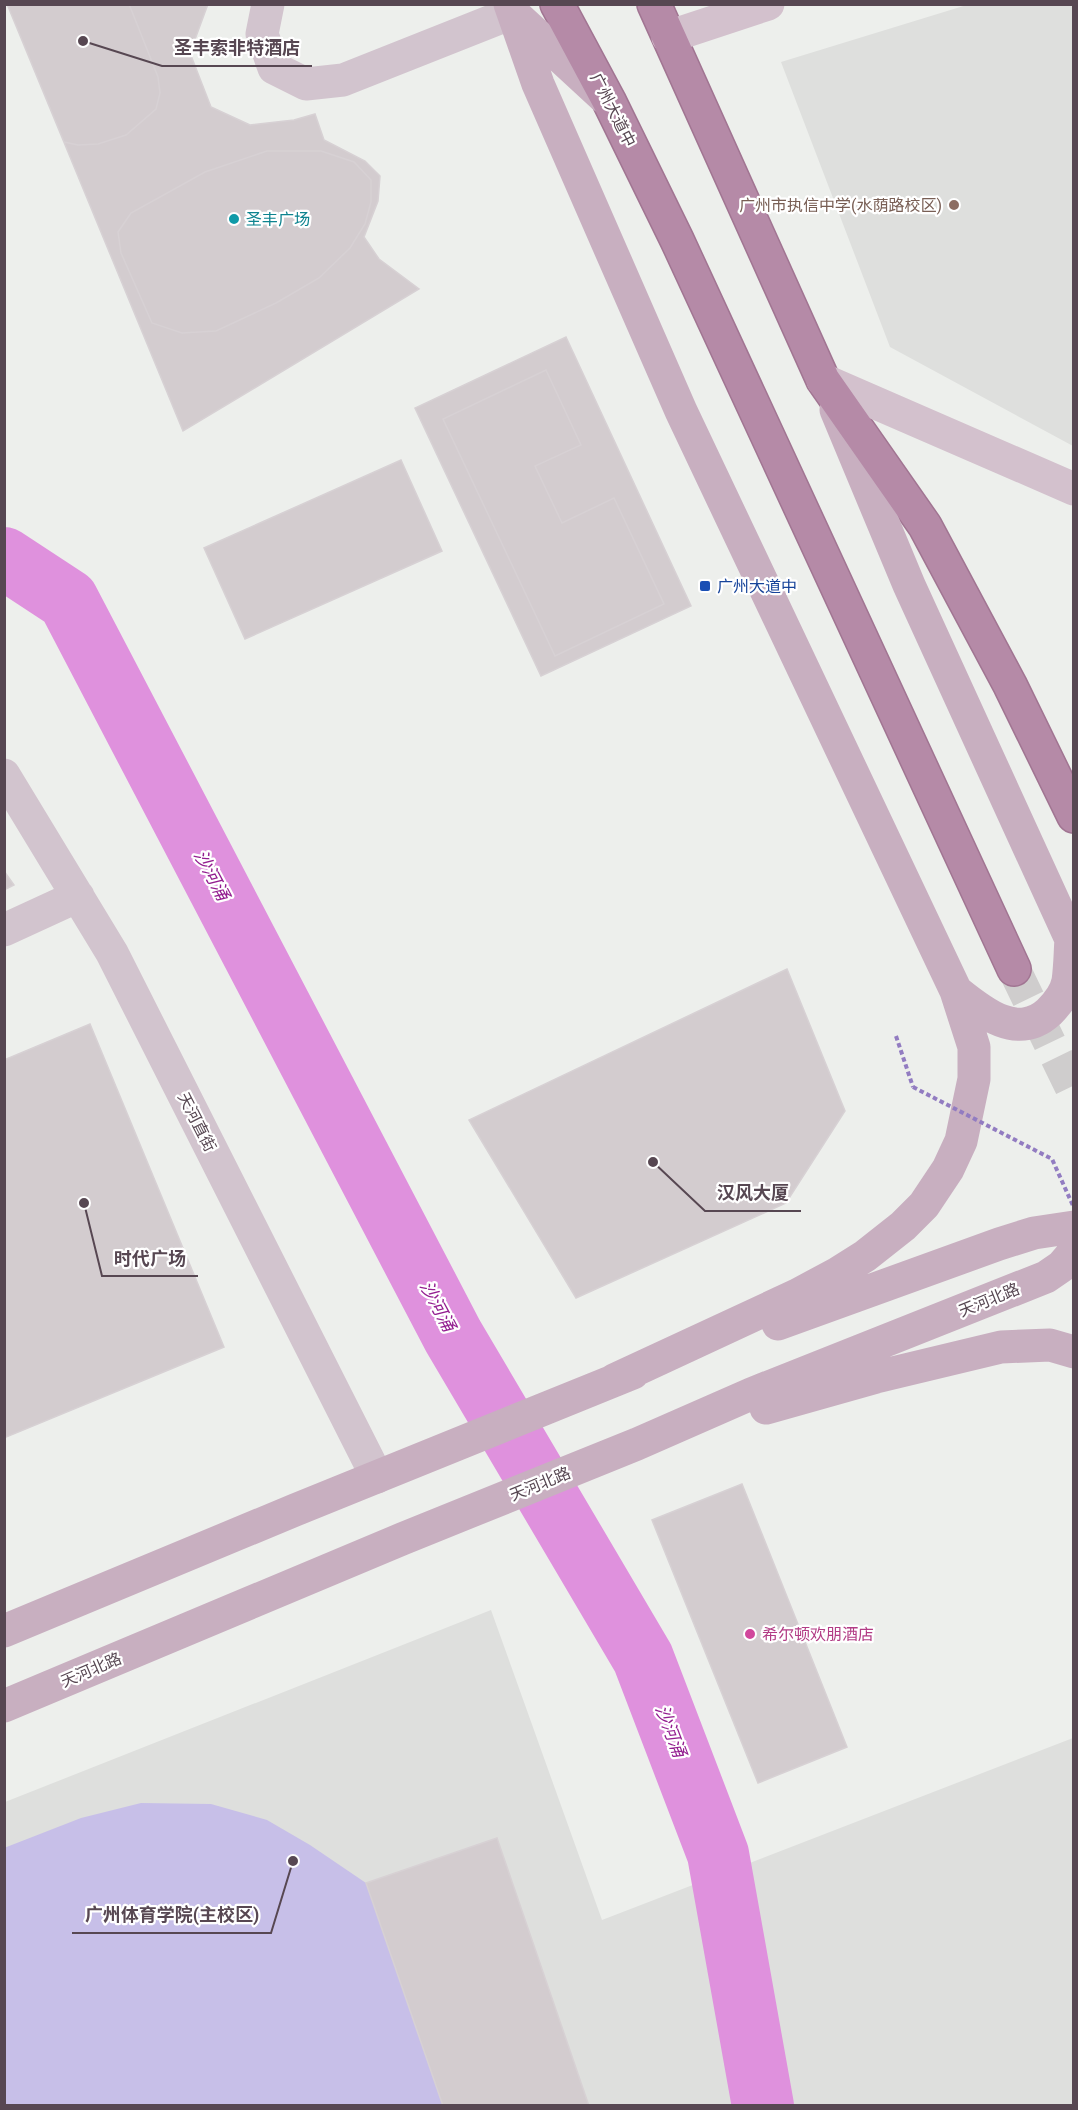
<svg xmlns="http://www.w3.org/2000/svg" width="1078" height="2110" font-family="Roboto,'Noto Sans SC',sans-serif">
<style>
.education{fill:#dedfdd}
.green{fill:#c7bfe8}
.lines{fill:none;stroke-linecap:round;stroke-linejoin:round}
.river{stroke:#df91dd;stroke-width:62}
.building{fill:#d3cccf;stroke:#d7d1d4;stroke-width:1.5}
.highway-tunnel{stroke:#cfcdcd;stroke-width:33;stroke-dasharray:33 16;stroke-linecap:butt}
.highway-casing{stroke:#a17592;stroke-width:36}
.path{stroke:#927cc1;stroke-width:4;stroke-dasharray:4.5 3;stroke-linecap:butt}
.street{stroke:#d2c4ce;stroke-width:33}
.secondary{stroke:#d3c1cd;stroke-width:33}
.primary{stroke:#c8afc0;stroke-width:33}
.highway{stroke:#b58aa7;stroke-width:33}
.path-bridge{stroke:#927cc1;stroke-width:4;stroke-dasharray:4.5 3;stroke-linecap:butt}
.education-dot{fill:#8d6e63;stroke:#fff;stroke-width:2}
.culture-dot{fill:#0f9aa8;stroke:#fff;stroke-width:2}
.transit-dot{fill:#1a4fb4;stroke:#fff;stroke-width:2}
.hotel-dot{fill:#d1479c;stroke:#fff;stroke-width:2}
.labels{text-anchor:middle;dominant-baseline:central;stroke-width:4.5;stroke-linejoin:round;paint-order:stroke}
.street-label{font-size:16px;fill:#574752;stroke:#fff}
.education-label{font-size:16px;fill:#785e54;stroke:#fff;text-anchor:end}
.culture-label{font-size:16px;fill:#0d838f;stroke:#fff;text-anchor:start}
.transit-label{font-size:16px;fill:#164399;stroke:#fff;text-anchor:start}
.hotel-label{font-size:16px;fill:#b23c85;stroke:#fff;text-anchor:start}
.water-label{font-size:18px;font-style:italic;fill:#931e90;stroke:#fff}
.leader{fill:none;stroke:#574752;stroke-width:2}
.callout-dot{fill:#574752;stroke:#fff;stroke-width:2}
.callout-label{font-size:18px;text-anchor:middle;font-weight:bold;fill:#574752;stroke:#fff;stroke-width:4.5;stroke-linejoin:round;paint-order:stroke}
</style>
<rect width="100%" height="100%" fill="#edefec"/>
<path class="education" d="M970,4L1073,5V446L890,347L781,62Z
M491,1610L602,1920L1073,1738V2105L5,2106V1802Z"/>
<path class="green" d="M141,1803L211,1804L267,1820L310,1845L366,1883L390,1931L459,2105H5L4,1848L81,1818Z"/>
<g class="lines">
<path class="river" d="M4,558L68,600L453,1336L643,1658L718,1854L763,2106"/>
</g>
<path class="building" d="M7,4H208L190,53L211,107L250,125L294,120L315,114L324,140L365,161L380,176L378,201L364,237L379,259L419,289L183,431Z
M7,4H129L158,77L160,93L156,109L126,135L98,144L78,145L64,142Z
M267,151H321L354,162L371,180V202L365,224L350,248L319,278L276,303L216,331L182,333L152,323L121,253L118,232L131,213L205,172Z
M566,337L691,606L541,676L415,408Z
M546,370L581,445L535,466L562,523L614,498L664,604L555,656L443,419Z
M401,460L442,551L245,639L204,548Z
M4,871L14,885L4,890Z
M787,969L845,1111L786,1203L576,1298L469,1120Z
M90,1024L224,1347L4,1438V1060Z
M742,1484L847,1747L758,1783L652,1520Z
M497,1838L589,2106H443L366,1883Z"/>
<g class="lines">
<path class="highway-tunnel" d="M1014,969L1074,1093"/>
<g class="highway-casing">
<path id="highway" d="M557,4L609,101L677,240L1014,969
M654,4L823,380L925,526L1010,685L1074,816"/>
</g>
<path class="path" d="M896,1036L913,1087"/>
<path class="street" d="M268,4L262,34L274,68L306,84L343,80L512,13L510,4
M4,775L112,953L377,1477
M4,930L78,896"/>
<path class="secondary" d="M668,37L768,4
M823,380L1074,489"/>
<path class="primary" d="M510,4L538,84L681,411L956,991L974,1047V1079L961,1141L948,1169L924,1205L903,1226L865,1256L838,1273L797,1295L614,1380
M516,16L604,97
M836,410L909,585L1074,946
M956,991C982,1012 1017,1041 1049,1012C1057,1004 1066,992 1068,981C1070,967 1070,953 1071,939
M778,1324L999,1244L1034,1233L1074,1227
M766,1408L876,1377L1001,1347L1050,1345L1074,1352
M4,1631L295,1510L633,1373
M4,1706L402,1539L637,1444L751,1394L1046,1277L1062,1266L1074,1252"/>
<use href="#highway" class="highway"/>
<path class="path-bridge" d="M913,1087L1052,1159L1074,1208"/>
</g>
<circle class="education-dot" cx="954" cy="205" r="6"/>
<circle class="culture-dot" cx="234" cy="219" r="6"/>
<rect class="transit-dot" x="699" y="580" width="12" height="12" rx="3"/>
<circle class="hotel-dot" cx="750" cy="1634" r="6"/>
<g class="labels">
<g class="street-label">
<text transform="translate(613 110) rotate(63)">广州大道中</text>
<text transform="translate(197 1122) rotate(63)">天河直街</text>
<text transform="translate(989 1300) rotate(-22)">天河北路</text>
<text transform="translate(540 1484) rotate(-22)">天河北路</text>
<text transform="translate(91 1670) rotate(-23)">天河北路</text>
</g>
<g class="education-label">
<text x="942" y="205">广州市执信中学(水荫路校区)</text>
</g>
<g class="culture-label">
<text x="246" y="219">圣丰广场</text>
</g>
<g class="transit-label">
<text x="717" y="586">广州大道中</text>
</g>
<g class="hotel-label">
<text x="762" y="1634">希尔顿欢朋酒店</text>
</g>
<g class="water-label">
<text transform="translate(212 875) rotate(62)">沙河涌</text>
<text transform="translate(438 1306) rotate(62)">沙河涌</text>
<text transform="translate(671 1731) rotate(69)">沙河涌</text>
</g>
</g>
<path class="leader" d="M83 41L162 66H312M653 1162L705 1211H801M84 1203L102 1276H198M293 1861L271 1933H72"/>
<g class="callout-dot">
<circle cx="83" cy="41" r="6"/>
<circle cx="653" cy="1162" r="6"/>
<circle cx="84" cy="1203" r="6"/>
<circle cx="293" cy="1861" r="6"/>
</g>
<g class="callout-label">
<text x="237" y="54">圣丰索非特酒店</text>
<text x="753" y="1199">汉风大厦</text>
<text x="150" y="1265">时代广场</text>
<text x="172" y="1921">广州体育学院(主校区)</text>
</g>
<rect width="1078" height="2110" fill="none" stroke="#574752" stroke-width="12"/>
</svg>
